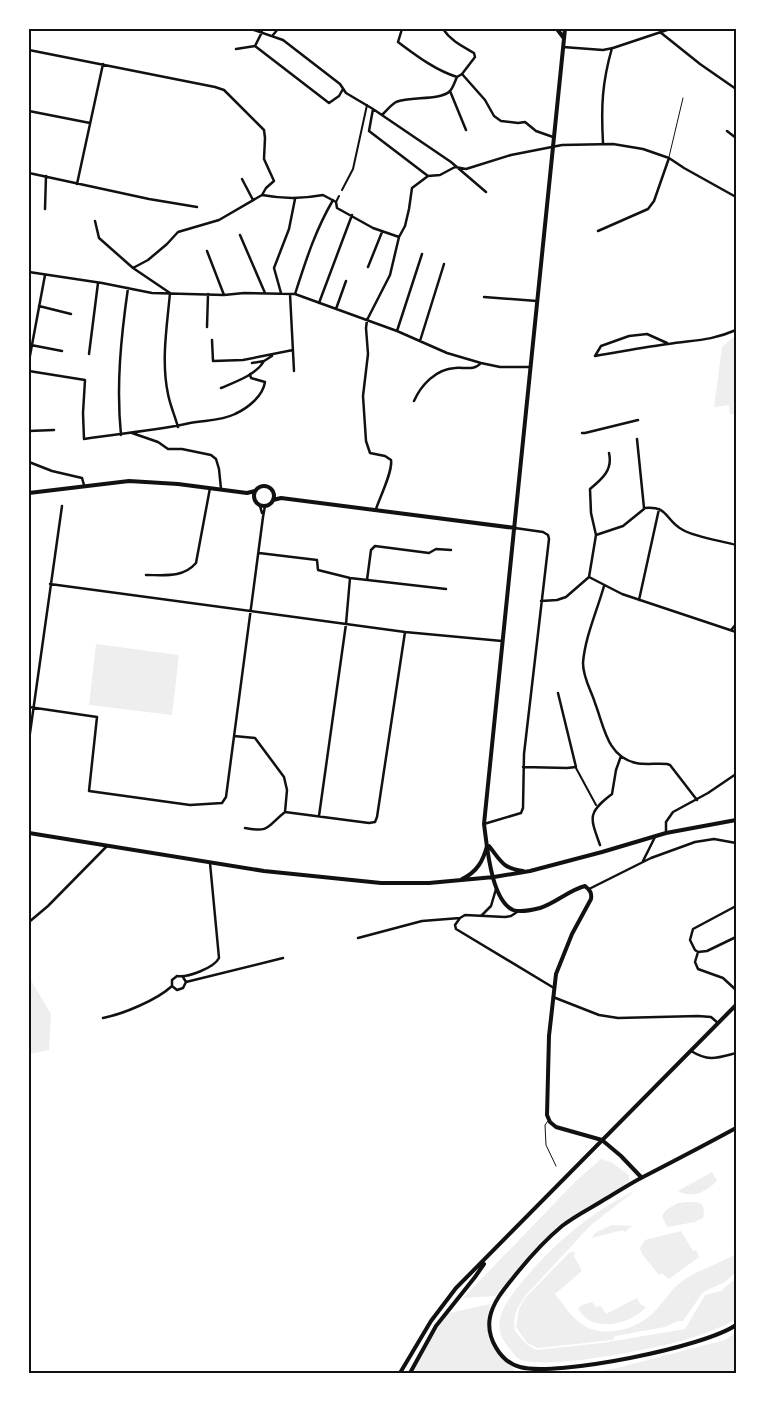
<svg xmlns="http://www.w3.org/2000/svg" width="765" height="1402" font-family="'PT Sans Narrow',sans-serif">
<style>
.green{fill:#eee}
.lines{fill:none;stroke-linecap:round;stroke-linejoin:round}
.service{stroke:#111;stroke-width:1}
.pedestrian{stroke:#111;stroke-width:2}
.minor{stroke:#111;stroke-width:2.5}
.tertiary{stroke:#111;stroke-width:4}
.neatline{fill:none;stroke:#111;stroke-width:2}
</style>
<rect width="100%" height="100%" fill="#fff"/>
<path class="green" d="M736,335V414H730L729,405L714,407L722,347Z
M96,644L179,655L172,715L89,705Z
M29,977L51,1014L49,1050L29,1054Z
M601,1159L611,1162L629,1175V1182L560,1224L541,1242L495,1296L463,1298L576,1181Z
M712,1172L717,1181C706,1192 692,1199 678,1191Z
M636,1190L591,1225L525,1296L517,1309L514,1320L515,1331L526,1344L536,1350L602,1343L685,1329L705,1295L721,1291L736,1278V1319C722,1327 706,1333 691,1338C660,1348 547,1371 519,1359C515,1357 510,1349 507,1345C487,1321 511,1295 527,1276C559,1239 592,1212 636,1190Z
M678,1203C692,1202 708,1198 703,1218L695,1222L667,1227L662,1216L666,1210Z
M612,1225L632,1226L625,1232L623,1230L592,1238L595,1233Z
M681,1231L693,1251L696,1250L699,1257L669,1279L661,1273L659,1275L642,1254L640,1248L645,1240Z
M570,1252H575L574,1256L582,1271L555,1294C564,1305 571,1317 583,1325C603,1338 634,1330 651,1315C663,1304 670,1289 685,1279C701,1269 720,1263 736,1254V1272L725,1282L703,1292L683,1321H678L665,1327L615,1336L613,1340L538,1348L527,1343L516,1327L519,1309L525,1298Z
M637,1298L640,1304L646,1307C631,1325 590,1334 578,1308L582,1305L592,1302L596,1307L601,1306L606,1314Z
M490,1304L488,1338L512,1366L515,1373H412L431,1337L449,1313Z
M736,1332V1373H588L617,1368L725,1340Z"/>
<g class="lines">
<path class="service" d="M669,157L683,98
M548,1121L545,1125L546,1145L556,1166"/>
<path class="pedestrian" d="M342,190L353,169L367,105
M336,202L339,196
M576,768L596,805"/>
<path class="minor" d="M251,29L283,40L340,84L346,93L373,109L451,162L486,192
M402,29L398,42C417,56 435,70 457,77L462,74L485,100L494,116L501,121L518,123L525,122L536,131L553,137
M443,29C451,41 462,46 474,53L475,57L462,74
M660,32L700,64L736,89
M273,35L278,29
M255,46L329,103L339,96L343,89
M563,47L603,50L613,48L670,29
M236,49L255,46L262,32
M29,50L215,87L224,90L264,130L265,138L264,159L274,181L266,188L262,195
M450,91L466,130
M373,109L369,131L428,176
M29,111L90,123
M382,115C386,111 391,105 396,102C411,96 440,101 450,91C453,88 455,81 457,77
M727,131L736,138
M603,143C601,107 602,83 612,48
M455,167L466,169L511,155L562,145L613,144L643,149L669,158L684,168L736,197
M29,173L149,199L197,207
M242,179L253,200
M77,184L103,64
M262,195C283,199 302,199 323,195L336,202L337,208L373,228L399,237
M45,209L46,176
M95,221L99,238L133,268L170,293C167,326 161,361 168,394C170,405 175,416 178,427
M598,231L648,209L654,201L669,158
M240,235L265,293
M207,251L224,295
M368,267L382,232
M133,268L148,260L167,244L178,232L219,220L262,195
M29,272L102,283L152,293L224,295L244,293L295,294L397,331L447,353L481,363L500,367H530
M281,293L274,268L289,229L295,199
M290,294L294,371
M295,294C306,260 315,231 333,200
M484,297L537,301
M319,303L352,215
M39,306L71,314
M336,309L346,281
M207,327L208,294
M397,331L422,254
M212,340L213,361L243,360L293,350
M420,341L444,264
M31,345L62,351
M89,354L98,283
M595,356C620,352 644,347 668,344C694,340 711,341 736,330
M595,356L601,346L629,336L647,334L667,343
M29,361L45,275
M252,363L264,361L272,356
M29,371L85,380L83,413L84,439C120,433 155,431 190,423C205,420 221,421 235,414C248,408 263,396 265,382L251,378L250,374
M221,388C235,382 256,375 264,361
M414,401C421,385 436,369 455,368C465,367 474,371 481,363
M29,431L54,430
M132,433L158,442L168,449H182L211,455L216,459L219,469L221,489
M582,433H585L638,420
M121,435C116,386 121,337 128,288
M637,439L644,508C669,505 665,521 683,530C695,537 722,541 736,545
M29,462L52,471L82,478L84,485
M260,506L262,513
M376,509C380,497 393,471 391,460L385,456L370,453L366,441L363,396L368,354L366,328L367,320L390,275L399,237L405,226L409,209L412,188L428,176L440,175L455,167
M596,535L623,526L644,509
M259,553L317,560L318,570L350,578L446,589
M146,575C165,575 183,578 196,563L210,488
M589,577L622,594L736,632
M367,580L371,550L375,546L429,553L436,549L451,550
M50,584L405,632L502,641
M604,586C597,611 585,637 583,663C583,678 591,690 595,703C604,726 607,757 636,763C646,765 657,763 667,764L670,765L697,800
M639,600L659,509
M541,601L557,600L566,597L589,577L596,535L591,513L590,489C602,479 613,470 609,453
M732,629L736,624
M29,707L97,717L89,791L190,805L222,803L226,797L263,517L265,506
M234,736L255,738L284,777L287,790L285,812C267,826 271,833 245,828
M29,740L62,506
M523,767L567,768L576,767L558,693
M285,812L369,823L375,822L377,817L405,632
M319,816L346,624L350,578
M484,824L521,813L523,808L524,754L549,539L548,535L543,532L515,528
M666,833V822L673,812L708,793L736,774
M600,845C590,817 587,813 612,794L616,770L621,756
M643,861L655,837
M589,889L651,858L695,842L714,839L736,843
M736,906L693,929L690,940L695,950L698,952L707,951L736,937
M481,916L491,906L496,889
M460,918L455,925L456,929L554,988
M29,922L48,906L107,846
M358,938L422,921L460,918L465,915L505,917L511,916L517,912
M698,952L695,962L698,969L723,978L736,990
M183,977L186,982L183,988L177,990L172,986V980L177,976C187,978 214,968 219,958L210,863
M186,982L283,958
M553,997L599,1015L618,1018L698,1016L711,1017L718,1023
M103,1018C123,1014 157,1000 172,986
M691,1051C709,1062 717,1058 736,1053"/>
<path class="tertiary" d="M557,29L563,37
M565,29L484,824C487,846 491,900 513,910C521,913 532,910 540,908C556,903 569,890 585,886C590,890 592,893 591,899L572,934L556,974L549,1036L547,1115L550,1122L556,1127L602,1140L621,1156L641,1177
M254 496a10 10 0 1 1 20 0a10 10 0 1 1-20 0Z
M29,493L129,481L178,484L247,493L255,491
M273,500L281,498L515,528
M29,833L264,871L381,883H429L494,877L530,871L602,852L666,833L736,820
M489,846C501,861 502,868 523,871
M462,879C477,872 483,861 487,846
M736,1128C705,1145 674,1161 643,1177C631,1183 619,1191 607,1198C593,1207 576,1215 562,1226C544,1241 528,1259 513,1278C504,1289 493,1302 490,1317C486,1337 500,1362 520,1367C556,1377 705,1347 736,1325
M400,1373L431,1321L456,1288L736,1005
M410,1373L436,1326L475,1277L484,1264"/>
</g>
<rect width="765" height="1402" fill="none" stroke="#ffffff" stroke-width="60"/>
<rect x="30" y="30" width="705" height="1342" class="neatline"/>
</svg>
